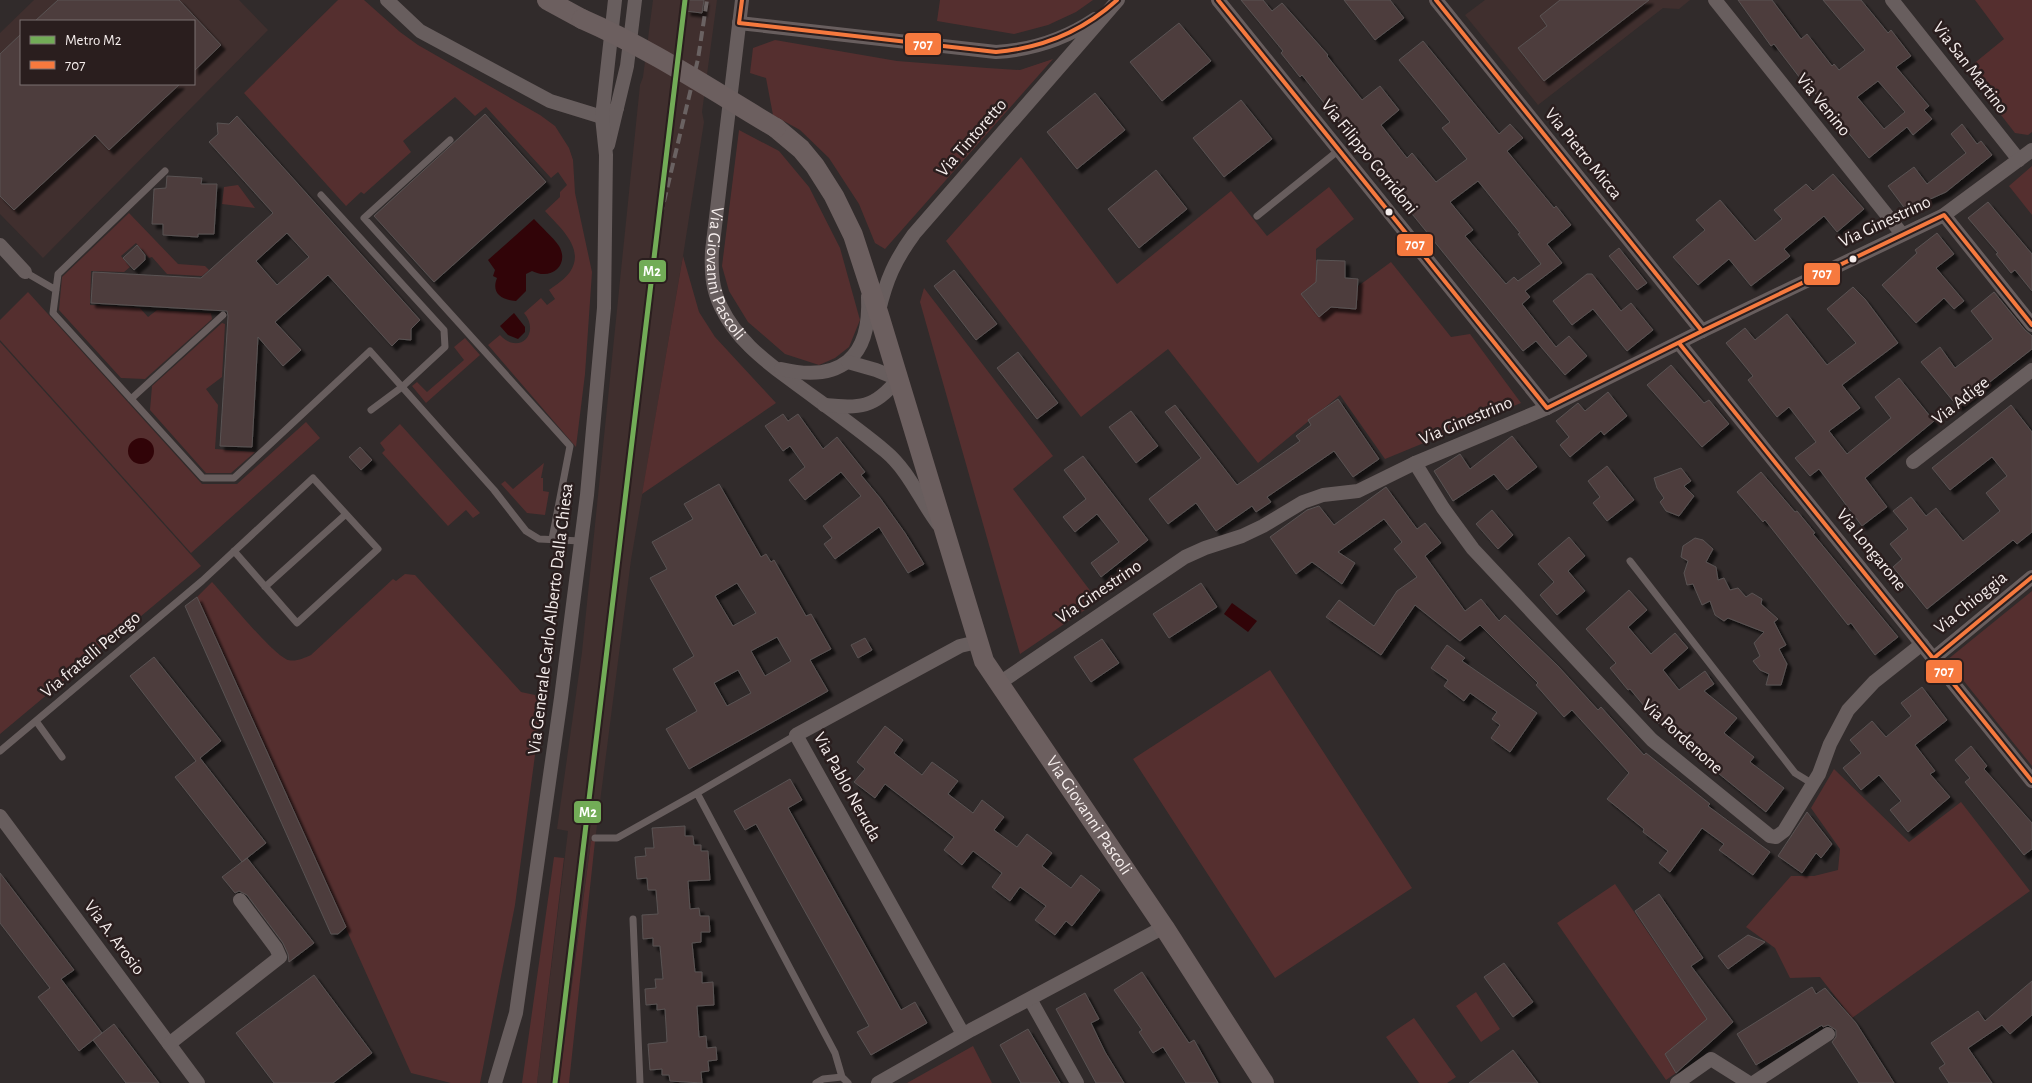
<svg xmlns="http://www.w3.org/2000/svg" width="2032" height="1083" font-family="'Alegreya Sans',sans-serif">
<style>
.built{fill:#402f2e;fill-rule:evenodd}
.green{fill:#552f2f}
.water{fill:#310408}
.building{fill:#4e3d3d;stroke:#595353;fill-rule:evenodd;filter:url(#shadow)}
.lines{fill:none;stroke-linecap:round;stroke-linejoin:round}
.lane{stroke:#685e5e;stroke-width:7}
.street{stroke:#685e5e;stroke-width:14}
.secondary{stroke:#6c5f5f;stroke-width:20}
.rail{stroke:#6a6262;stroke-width:4;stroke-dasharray:10 5;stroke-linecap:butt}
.secondary-bridge{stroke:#6c5f5f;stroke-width:20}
.bus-1-casing{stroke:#2a1e1e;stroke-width:8}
.bus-1{stroke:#f6793e;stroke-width:4}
.metro-1-casing{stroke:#2a1e1e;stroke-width:9}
.metro-1{stroke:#72ac57;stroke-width:5}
.bus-dot{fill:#f5edec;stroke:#2a1e1e;stroke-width:2}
.labels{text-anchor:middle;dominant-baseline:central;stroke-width:5;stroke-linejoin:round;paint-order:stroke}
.street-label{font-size:18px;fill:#f5edec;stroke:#2a1e1e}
.line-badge{stroke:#2a1e1e;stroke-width:2}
.badge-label{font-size:14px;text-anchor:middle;font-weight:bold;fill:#fff}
</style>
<defs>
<filter id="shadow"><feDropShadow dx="4.5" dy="4.5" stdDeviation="1" flood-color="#0009"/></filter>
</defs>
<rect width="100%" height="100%" fill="#312b2b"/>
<path class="built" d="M34,0H239L268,30L43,258L0,214V33ZM21,21H194V84H21Z
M653,0H717L702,112L704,122L683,256L631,560L595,841H591L559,1083H537L568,831L557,829L582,652L640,85L643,77Z
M1485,0H1690L1679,9L1663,8L1538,105L1465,15Z"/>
<path class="green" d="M338,0H364L400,32L418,45L540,115L555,126L569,148L573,160L575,193L592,272L585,374L576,447L488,345L500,335C519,356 541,333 524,313L541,298L547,305L555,299L549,290C556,285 565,279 570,272C586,248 559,227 545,211L560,197V192L567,185L558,172L551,178L486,107L475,116L455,97L403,141L411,152L364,194L361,192L346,206L244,93Z
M940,0H1093L1076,12L1048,25L1014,34L937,21Z
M1975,0H2032V132L2028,135L2015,133L1966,70L2004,39Z
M775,40L897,61L987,68L1020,70L1053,59L885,249L875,243L859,204L829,158L800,130L773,115L766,78L750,73L753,48Z
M739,130L779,151L809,187L840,248L860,320L849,347L835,358L819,365L785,354L748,322L729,291L722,266Z
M1021,157L1117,284L1231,191L1267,236L1329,187L1354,219L1316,249V282L1301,294L1319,317L1331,307L1356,309L1357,287L1391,262L1451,337L1470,334L1521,403L1385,459L1340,395L1258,463L1168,349L1081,417L946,241Z
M2032,166V215L2009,186Z
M238,185L255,208L222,204L224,187Z
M129,213L178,264L205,266L209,270L202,276L167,274L152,257L149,258L136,243L121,256L130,267L124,272L91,271L90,305L140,308L148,317L157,310L211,313L212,319L145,379L121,378L59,310L62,277Z
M683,256L699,312L715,337L776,403L642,494Z
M924,288L1053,456L1013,489L1098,601L1020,654L920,302Z
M28,292L202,484H237L306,422L320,438L191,553L0,340V320Z
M222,323L225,324L222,377L206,389L218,405L215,449L255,452L231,473H206L150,410L152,386Z
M465,338L480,355L426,403L412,386L417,382L427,392L464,360L454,347Z
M0,342L201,566L0,734Z
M400,424L480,513L473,518L466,510L448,526L382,453L385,450L380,443Z
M544,463L541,478H543V491L549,492L545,515L527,513L501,484L505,481L513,489Z
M405,574L415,575L521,692L535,695L541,710L515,905L480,1083H451L411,1073L197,597L212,582C226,597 273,655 288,660C296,662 304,658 311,655L393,579L396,581Z
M2032,591V766L1947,660Z
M1270,670L1412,888L1275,978L1133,759Z
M1834,769L1909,842L1961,802L2030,891L1852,1018L1820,977L1790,978L1775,948L1746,927L1791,876H1814L1838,870L1840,849L1811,808Z
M591,841H595L569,1083H559Z
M554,857L564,858L537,1083H522Z
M1615,884L1707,1019L1665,1054L1676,1073L1666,1080L1557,923Z
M1476,992L1500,1029L1481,1042L1456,1006Z
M1414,1018L1456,1077L1447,1083H1419L1386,1037Z
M973,1046L992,1083H907Z"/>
<path class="water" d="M534,219C542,228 552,236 559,246C570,265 551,281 532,271L526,274V291L516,301C501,300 491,293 497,278L493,276L495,270L488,260Z
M514,313L525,327V332L518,339L508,335L500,326Z
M128 451a13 13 0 1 1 26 0a13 13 0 1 1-26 0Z
M1232,603L1257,621L1248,632L1224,614Z"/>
<path class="building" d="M58,0H179L221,45L194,71V21H35Z
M688,0H704L702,13L686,11Z
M1241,0H1263L1272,11L1282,3L1328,55L1327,56L1362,100L1380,86L1399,110L1381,125L1407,158L1412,153L1436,182L1467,159L1442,128L1450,122L1399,60L1423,41L1499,134L1510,124L1523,138L1507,151L1554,208L1556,206L1571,225L1547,244L1562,263L1525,291L1530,297L1522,304L1556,347L1569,336L1587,356L1565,375L1536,341L1523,351L1404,204L1407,202L1356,140L1354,141L1302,75L1300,77L1281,53L1283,51ZM1478,181L1520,233L1518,234L1541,264L1518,281L1514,277L1506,284L1465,236L1473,230L1450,202Z
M1344,0H1390L1404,18L1375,40Z
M1560,0H1649L1544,81L1518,48L1547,26L1540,16Z
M1738,0H1772L1801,39L1807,34L1832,66L1834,64L1839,70L1865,50L1823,0H1861L1888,33L1891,30L1911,56L1896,67L1929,106L1924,110L1932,119L1913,135L1907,127L1869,158L1828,108L1801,77L1800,78L1774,44L1771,46ZM1878,81L1905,112L1884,129L1857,97Z
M1179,23L1211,61L1162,101L1130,62Z
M21,34V84H180L109,150L95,135L14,210L0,196V54Z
M1095,93L1125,130L1077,169L1047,132Z
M1241,100L1272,139L1224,177L1193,138Z
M485,114L546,182L434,282L374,216Z
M237,116L420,320L411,329V340L399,339L392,346L328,275L275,322L301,350L283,366L258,337L252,447L220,446L228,316L227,311L91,303L93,272L201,278L273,213L209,142L218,134L217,123L229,124ZM287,233L309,257L277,285L256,261Z
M1962,124L1977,144L1981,141L1992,155L1946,192L1906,210L1888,186L1914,167L1927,184L1966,153L1951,134Z
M1156,170L1187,209L1139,248L1108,209Z
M1833,174L1864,209L1837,232L1824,216L1784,249L1790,256L1751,286L1729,259L1698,285L1673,257L1705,230L1696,220L1720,200L1755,241L1782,219L1774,210L1806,184L1813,191Z
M167,176L202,178L201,184H217L214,234H198V237L163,235V224H152L154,189L166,188Z
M1988,202L2032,254V291L2015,270L2011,273L1996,254L1998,253L1968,218Z
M1937,233L1954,254L1936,268L1964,301L1954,309L1944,298L1916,323L1882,285L1917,253L1915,250Z
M137,245L145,255V260L134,270L123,258Z
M1619,248L1647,283L1637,290L1609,256Z
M1317,260L1345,261V278L1358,279L1356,309L1331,307L1319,317L1301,294L1316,282Z
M954,270L997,324L976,340L934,286Z
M1587,274H1592L1621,311L1631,303L1653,330L1627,351L1593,309L1572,325L1553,301Z
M1853,287L1865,299L1898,343L1842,385L1860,408L1829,431L1847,454L1891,418L1875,397L1899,378L1934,421L1865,478L1887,507L1862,526L1819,469L1810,476L1795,458L1816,442L1789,407L1777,417L1748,380L1753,376L1726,343L1745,328L1755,340L1787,314L1827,365L1856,343L1827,309Z
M1994,292L2025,330L2032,336V349L1958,407L1921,362L1940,347L1955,368L1993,339L1971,311Z
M1018,352L1058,403L1037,419L997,368Z
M1671,365L1704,403L1709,400L1729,424L1702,447L1647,385Z
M1608,392L1627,416L1604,435L1601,431L1570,457L1560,445L1569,437L1556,421L1578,403L1585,411Z
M1338,399L1379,459L1353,477L1334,451L1267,497L1271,502L1256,512L1252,506L1216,531L1196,503L1168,524L1149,499L1201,458L1165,412L1175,405L1237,485L1300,441L1296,436L1311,425L1308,420Z
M2011,405L2032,432V532L2017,544L2013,540L1927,609L1893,567L1902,559L1890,544L1908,529L1893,511L1911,497L1926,516L1936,508L1963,541L2000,511L1986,493L2007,476L1992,457L1950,490L1932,468Z
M1131,411L1158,446L1136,463L1109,427Z
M783,414L788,421L798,414L823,449L837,437L865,472L861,475L880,498L905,533L924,564L908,573L879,527L835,559L824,544L832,538L823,526L861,496L841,472L805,500L789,480L805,467L790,446L783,451L765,426Z
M1512,436L1537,467L1507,490L1494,474L1453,501L1434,471L1460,454L1470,469Z
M360,447L372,460L361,470L349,457Z
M1083,456L1148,540L1101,577L1091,563L1119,542L1097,514L1075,532L1063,517L1086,499L1064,470Z
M1607,466L1634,500L1607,521L1593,503L1600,497L1588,481Z
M1681,468L1691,481L1684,486L1694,496L1679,516L1666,511L1660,502L1664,498L1657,488L1654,478Z
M1761,472L1795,512L1797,511L1815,533L1813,534L1898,637L1875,655L1851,623L1848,625L1765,520L1763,522L1737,492Z
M719,484L761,557L766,554L771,562L774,560L806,616L811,614L831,649L810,660L828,691L689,769L666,729L697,711L673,669L694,656L650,578L667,569L652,542L693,519L684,504ZM737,583L756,613L733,626L715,596ZM777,637L791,661L765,676L751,651ZM738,670L751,693L727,706L714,683Z
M1386,487L1417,529L1425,523L1441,543L1425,556L1465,611L1481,599L1499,621L1505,615L1558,666L1598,710L1601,707L1644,755L1646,753L1710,804L1708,806L1770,852L1753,875L1719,850L1724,844L1702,828L1670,872L1659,863L1668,851L1643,832L1644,829L1607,799L1629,773L1572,710L1564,717L1536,685L1538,683L1480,625L1460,641L1415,605L1381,655L1326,617L1339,600L1374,626L1397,591L1417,577L1394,549L1402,542L1384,519L1338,552L1355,563L1342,584L1312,562L1296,574L1270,537L1307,510L1319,506L1334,525Z
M1492,510L1513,535L1498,549L1476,524Z
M1569,537L1585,556L1568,571L1585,591L1557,615L1540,595L1554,582L1538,564Z
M1695,538L1703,540L1713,549L1706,562L1716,567L1718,580L1724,578L1730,590L1738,588L1746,597L1752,593L1762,599L1761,604L1778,619L1774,622L1786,645L1779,649L1787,664L1781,685H1766L1769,674L1760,670L1753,661L1760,656L1754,643L1764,632L1728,618L1724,621L1715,615L1710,601L1702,605L1693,584L1687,585L1684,573L1688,561L1681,557L1683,546Z
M1201,583L1217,607L1169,638L1153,614Z
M1629,590L1647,610L1628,627L1651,654L1675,633L1688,648L1663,670L1679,690L1705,671L1714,684L1704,691L1737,718L1724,733L1754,757L1750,762L1784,788L1766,812L1713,769L1715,767L1660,723L1659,724L1630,689L1628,690L1610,668L1616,663L1586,629Z
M197,597L346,927L338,934H331L185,606Z
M865,638L872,650L858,658L851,645Z
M1102,639L1119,663L1091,682L1074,657Z
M1447,645L1465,658L1462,661L1537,713L1510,752L1491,738L1500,725L1492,719L1497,712L1470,693L1464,701L1444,686L1448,680L1431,668Z
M154,657L221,741L200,758L266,843L242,862L175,777L196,761L130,676Z
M1922,687L1947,720L1915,745L1935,771L1930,774L1950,797L1908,832L1890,810L1901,801L1879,775L1861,790L1843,768L1861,753L1850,740L1872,721L1886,737L1911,716L1901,703Z
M885,726L903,740L894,753L922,775L932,762L958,781L948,794L973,813L982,800L1004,817L994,830L1017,847L1027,834L1052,853L1042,866L1071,888L1081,875L1100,890L1072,926L1066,921L1055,935L1035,920L1046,906L1020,887L1010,901L992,887L1002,873L973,851L962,865L944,850L954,837L885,784L875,798L854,782L865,769L857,762Z
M1971,746L1987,766L1984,769L2032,823V849L2024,855L1965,782L1970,778L1955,760Z
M790,779L802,800L788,808L901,1010L915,1002L927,1023L871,1055L857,1032L869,1026L756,824L745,830L734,811Z
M1807,812L1832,844L1821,858L1816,853L1802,873L1778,856Z
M685,826V836H693L694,845H701V851H708L710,880L688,881L690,909L699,908L700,916H709L710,932H701V942L692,943L695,972H702V983L713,982L714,1005L697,1006L699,1037L706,1036L707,1048L716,1047L717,1060L708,1061L709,1071L701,1072L702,1083L670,1081L669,1075H662V1069L650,1070L648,1044L667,1042L666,1025L665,1009L657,1010V1004L646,1005L645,989L656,988L655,979H663L660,946H653V938L643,939L642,915L658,914L656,890H648L647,878L637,879L635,857L646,856L645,848H654L652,828Z
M247,858L314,943L289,962L288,954L283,943L247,895L239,891L235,893L222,877Z
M0,873L74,970L61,979L102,1033L79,1051L38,997L50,988L0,923Z
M1659,894L1703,958L1691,966L1733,1022L1676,1073L1665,1054L1707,1019L1635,911Z
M1748,935L1765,942L1728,969L1718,956Z
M1504,963L1533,1002L1513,1017L1484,977Z
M1142,972L1189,1043L1194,1040L1218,1083H1186L1163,1047L1153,1053L1139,1032L1142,1030L1114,990Z
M314,975L372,1053L333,1083H274L236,1033Z
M2032,981V1015L2010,1034L2002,1025L1968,1048L1992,1083H1949L1939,1068L1945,1064L1931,1043L1978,1011L1985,1021Z
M1812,987L1816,994L1825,988L1856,1023L1894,1083H1859L1832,1042L1836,1037V1030L1828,1025L1823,1027L1822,1025L1756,1065L1737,1034Z
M1085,993L1099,1019L1091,1023L1105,1052L1124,1083H1096L1056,1009Z
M114,1024L159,1083H126L93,1040Z
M1028,1029L1060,1083H1021L1000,1045Z
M1513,1050L1538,1083H1469Z"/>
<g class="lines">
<path class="lane" d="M450,140L364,218L570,446L552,539
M165,171L58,274L53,313L203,478H234L370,351L494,490L526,531L539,539L581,541
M321,195L444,330L445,347L402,387L371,410
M1257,216L1339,150
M25,272L56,290
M131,399L223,315
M1630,561L1795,773L1813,784
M265,587L346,514
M36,721L62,757
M796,735L697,793L835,1053L842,1077
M0,751L202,581L313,478L378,549L297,623L234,551
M595,838H617L697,793
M633,919L640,1083
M816,1083L823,1079L842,1077L848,1083"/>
<g class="street">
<path d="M387,0L420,31L550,101L602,117L617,108"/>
<path id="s1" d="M742,0L712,251C711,271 712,289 721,307C736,338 761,358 788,378C820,402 854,425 885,451C909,471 920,500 938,524"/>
<path d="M1218,0L1547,408"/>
<path d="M1436,0L1702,331"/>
<path d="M1715,0L1902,234"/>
<path d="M1892,0L2019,160"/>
<path d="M739,23L996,52C1032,50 1065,39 1095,19"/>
<path d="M608,145L627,66L635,0"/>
<path d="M1944,215L2032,325"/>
<path d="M0,245L25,272"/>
<path d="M879,311C886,280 895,260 914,234L1118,0"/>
<path d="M1679,343L2032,781"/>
<path d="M781,369C840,383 871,358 868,297"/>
<path d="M824,405C860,408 874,409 898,379L876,370L848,362"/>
<path d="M1913,462L2032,370"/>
<path d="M1415,463L1443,508L1473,549L1652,740L1770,836L1776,837L1784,831L1819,774L1830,744L1848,710L1874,682L1922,644"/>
<path d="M1934,658L2032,577"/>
<path d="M998,684L1185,557L1205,548L1242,536L1263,526L1303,502L1323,495L1358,491L1415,463L1547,408L1702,331L1944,215L2032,150"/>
<path d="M0,816L198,1083"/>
<path d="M1030,999L1077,1083"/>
<path d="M963,1034L796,735L960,646L977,642"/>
<path d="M169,1044L280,957L276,948L240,900"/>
<path d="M495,1083L516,1013L561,698L587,495L604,308L606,155L602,117L615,0"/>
<path d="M878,1083L971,1030L1164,927"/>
<path d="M1677,1083L1711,1059L1749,1083"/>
<path d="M1753,1083L1828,1034"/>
</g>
<g class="secondary">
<path d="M547,0L582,19"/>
<path id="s2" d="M776,128L801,149L815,166L834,196L853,235L879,315L984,661L1164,927L1264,1083"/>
</g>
<path class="rail" d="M657,231L698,59L707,0"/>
<path class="secondary-bridge" d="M582,19C649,48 712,90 776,128"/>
<g class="bus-1-casing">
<path id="bus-1" d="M742,0L739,23L996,52C1043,48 1082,32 1117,0
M1218,0L1547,408L1702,331L1944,215L2032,325
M1436,0L1702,331
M1679,343L2032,781
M1934,658L2032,577"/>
</g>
<use href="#bus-1" class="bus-1"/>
<g class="metro-1-casing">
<path id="metro-1" d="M555,1083L685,0"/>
</g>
<use href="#metro-1" class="metro-1"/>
</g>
<g class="bus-dot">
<circle cx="1389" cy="212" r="4.5"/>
<circle cx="1853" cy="259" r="4.5"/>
</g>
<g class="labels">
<g class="street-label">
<text transform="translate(1970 68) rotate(52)">Via San Martino</text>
<text transform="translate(1823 105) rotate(51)">Via Venino</text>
<text transform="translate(972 138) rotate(-49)">Via Tintoretto</text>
<text transform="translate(1583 154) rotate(51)">Via Pietro Micca</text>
<text transform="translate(1369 157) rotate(51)">Via Filippo Corridoni</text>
<text transform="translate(1885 222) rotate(-25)">Via Ginestrino</text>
<text stroke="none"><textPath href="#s1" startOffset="278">Via Giovanni Pascoli</textPath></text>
<text transform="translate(1961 401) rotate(-38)">Via Adige</text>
<text transform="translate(1466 421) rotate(-23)">Via Ginestrino</text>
<text transform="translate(1871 550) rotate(51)">Via Longarone</text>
<text transform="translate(1099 592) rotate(-34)">Via Ginestrino</text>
<text transform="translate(1971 603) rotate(-39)">Via Chioggia</text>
<text transform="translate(551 619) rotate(-83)">Via Generale Carlo Alberto Dalla Chiesa</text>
<text transform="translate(91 655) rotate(-40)">Via fratelli Perego</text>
<text transform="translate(1682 737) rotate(42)">Via Pordenone</text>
<text transform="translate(847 787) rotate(61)">Via Pablo Neruda</text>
<text stroke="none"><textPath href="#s2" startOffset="766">Via Giovanni Pascoli</textPath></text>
<text transform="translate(114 938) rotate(53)">Via A. Arosio</text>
</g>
</g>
<g class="line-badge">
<rect x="904" y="32" width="38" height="24" rx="5" fill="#f6793e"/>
<rect x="1396" y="233" width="38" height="24" rx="5" fill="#f6793e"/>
<rect x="638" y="259" width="29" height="24" rx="5" fill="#72ac57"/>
<rect x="1803" y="262" width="38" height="24" rx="5" fill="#f6793e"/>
<rect x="1925" y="659" width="38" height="25" rx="5" fill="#f6793e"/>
<rect x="573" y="800" width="29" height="24" rx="5" fill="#72ac57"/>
</g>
<g class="badge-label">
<text x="923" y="49">707</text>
<text x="1415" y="249">707</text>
<text x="652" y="276">M2</text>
<text x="1822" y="278">707</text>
<text x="1944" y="676">707</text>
<text x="588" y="817">M2</text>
</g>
<rect x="20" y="20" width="175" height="65" fill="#2a1e1e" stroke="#7b7170"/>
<rect x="30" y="36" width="25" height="8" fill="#72ac57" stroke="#7b7170"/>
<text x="65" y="45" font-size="15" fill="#f5edec">Metro M2</text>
<rect x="30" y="61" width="25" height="8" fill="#f6793e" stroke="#7b7170"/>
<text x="65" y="70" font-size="15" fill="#f5edec">707</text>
</svg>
